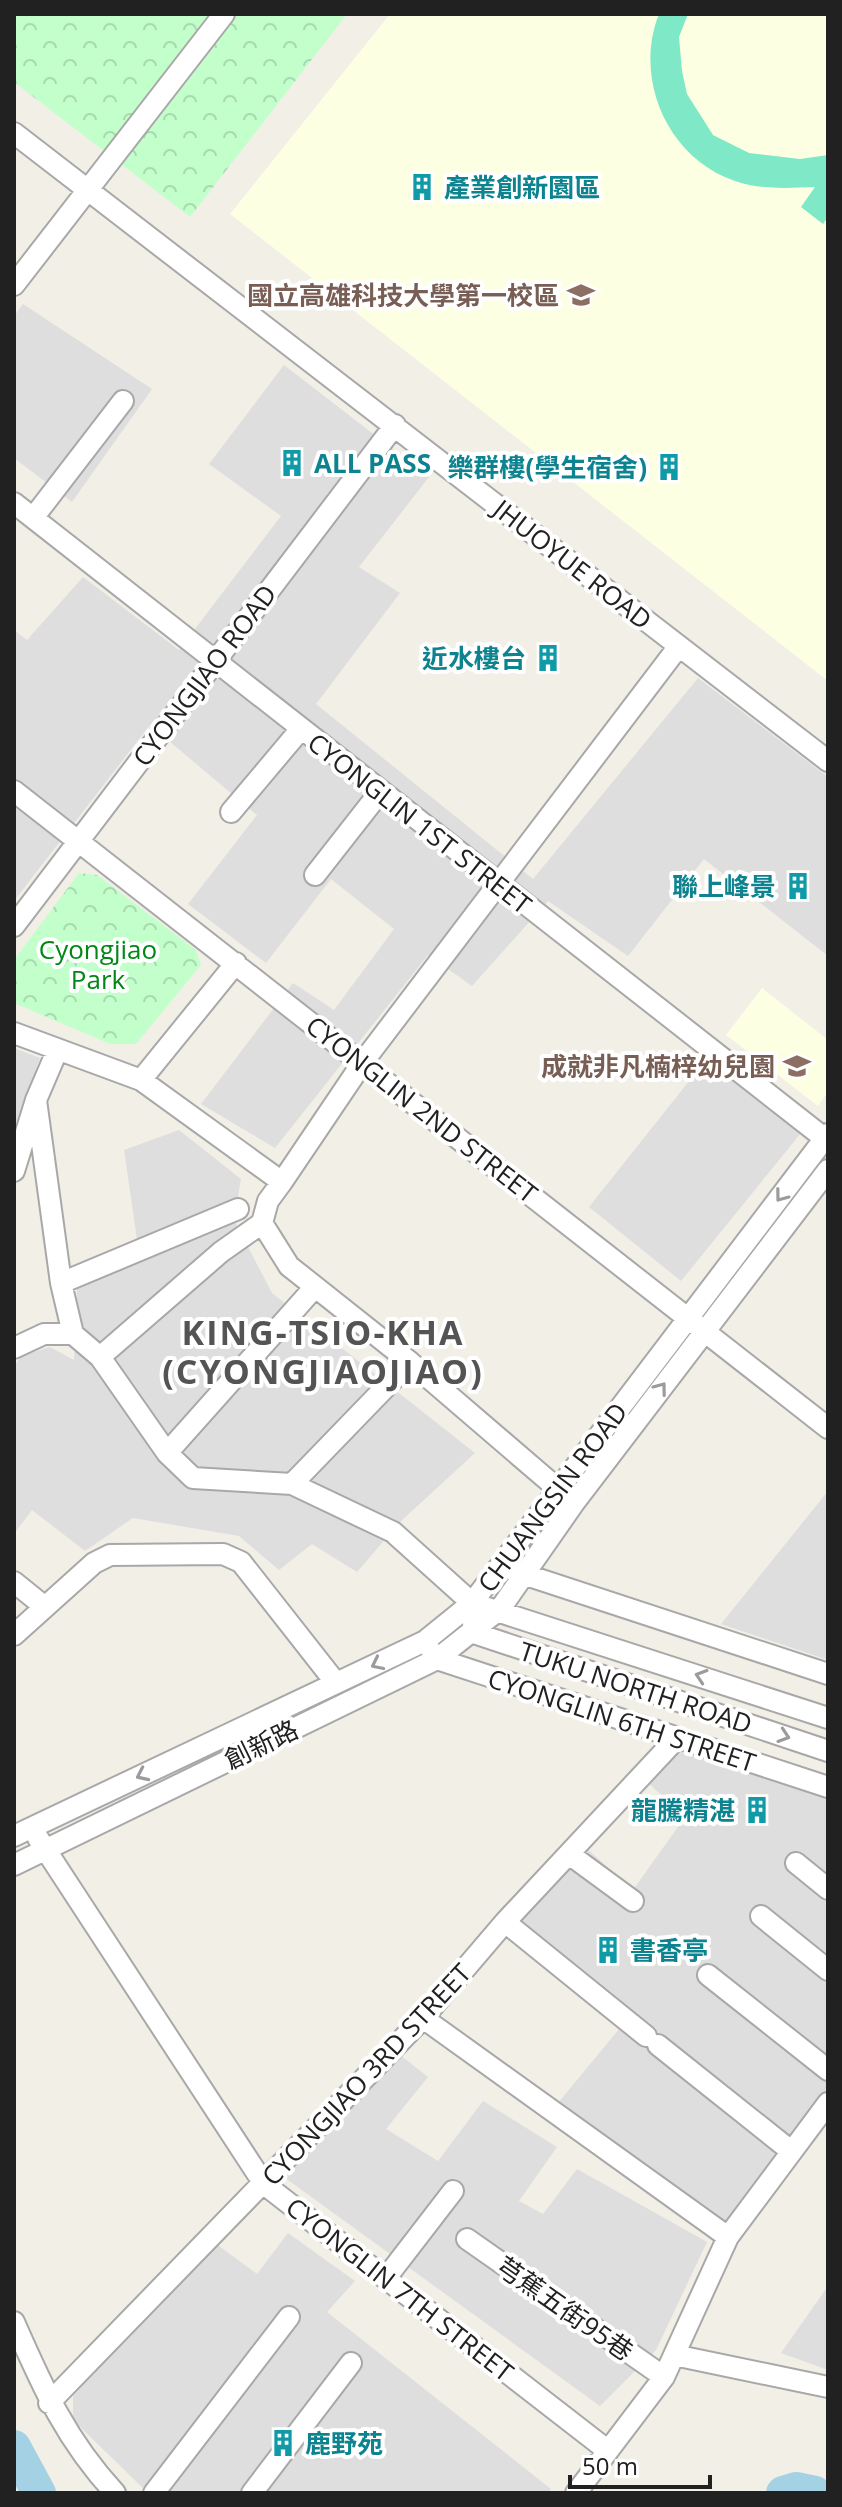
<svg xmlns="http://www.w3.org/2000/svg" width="842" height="2507" font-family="'Open Sans','Noto Sans TC',sans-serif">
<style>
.residential{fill:#dfdede}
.education{fill:#fdffe3}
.park{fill:url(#park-crowns)}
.pitch{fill:#7fe8c7}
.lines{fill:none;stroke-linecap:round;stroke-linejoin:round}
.river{stroke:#a4d1e3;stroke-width:34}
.minor-casing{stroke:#a8a8a8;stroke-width:24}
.minor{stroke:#fff;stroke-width:20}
.oneway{stroke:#9b9b9b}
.labels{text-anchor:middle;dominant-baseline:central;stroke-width:8;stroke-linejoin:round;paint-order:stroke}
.culture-label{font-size:26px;font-weight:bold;fill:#0d838f;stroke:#fff;text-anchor:start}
.education-label{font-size:26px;font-weight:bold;fill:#785e54;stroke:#fff;text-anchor:end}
.street-label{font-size:26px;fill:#212121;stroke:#fff}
.park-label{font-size:26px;fill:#028717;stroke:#fff}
.district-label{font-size:34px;font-weight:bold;letter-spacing:2px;fill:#545454;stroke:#fff}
</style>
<defs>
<pattern id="park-crowns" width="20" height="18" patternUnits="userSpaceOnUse" patternTransform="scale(2)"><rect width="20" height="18" fill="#c2ffcb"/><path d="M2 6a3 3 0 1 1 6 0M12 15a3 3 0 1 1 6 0" fill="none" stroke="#a6daae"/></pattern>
</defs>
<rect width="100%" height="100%" fill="#f2efe7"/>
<path class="residential" d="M23,304L152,389L72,502L14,458V316Z
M284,365L429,477L359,567L400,593L316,704L533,879L698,678L828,777V956L704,859L628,956L548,901L472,986L428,955L275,1148L201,1104L293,983L334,1010L394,929L331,879L266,963L188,904L257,815L150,725L14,901V630L27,640L83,577L179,650L281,516L209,464Z
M14,1048L40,1058L14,1130Z
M709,1056L801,1133L681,1281L589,1207Z
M179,1130L241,1179L234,1220L272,1293L475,1453L401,1521L357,1572L312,1544L279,1570L239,1536L133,1518L85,1551L32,1510L14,1534V1367L21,1356L50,1347L74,1360L78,1269L138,1246L124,1150Z
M828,1491V1660L721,1624Z
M666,1744L828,1799V2088L725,2225L553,2109L629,2017L509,1920L574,1837L633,1890L685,1817L643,1778Z
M385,2043L428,2077L386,2129L438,2161L483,2101L557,2147L519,2201L543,2214L577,2169L707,2242L656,2350L600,2406L281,2175L286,2144Z
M288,2233L355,2281L327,2312L551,2489L548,2493H148L73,2420V2396L211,2240L257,2274Z
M828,2286V2370L781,2353Z"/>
<path class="education" d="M390,14H828V681L230,214Z
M762,988L828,1040V1092L818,1106L726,1035Z"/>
<path class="park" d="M14,14H347L190,217L14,82Z
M79,873L97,875L196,950L201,965L136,1044H110L14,1003V960Z"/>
<path class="pitch" d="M659,14H688L679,37L682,71L687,94L713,135L749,153L800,159L828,155V217L823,224L801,207L815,187C788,188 761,190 735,181C668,159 633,79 659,14Z"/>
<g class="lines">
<path class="river" d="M14,2447L39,2493
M783,2493L796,2489L815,2493"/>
<g class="minor-casing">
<path id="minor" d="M14,133L828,761
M14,285L224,14
M14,503L828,1141
M33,518L123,401
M14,791L828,1428
M231,812L300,730
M315,875L380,792
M14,926L395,425
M14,1033L141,1080L282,1182L268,1201L262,1223L289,1266L410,1362L565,1495
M141,1080L236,963
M36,1100L61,1283L73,1334
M14,1171L36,1100L57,1051
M282,1182L363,1062L679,646
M61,1283L238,1209
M14,1348L44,1334H73L100,1357L167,1453L193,1478L292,1484L393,1532L472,1603L828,1718
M100,1357L221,1252L262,1223
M167,1453L314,1288
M292,1484L410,1362
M514,1571L828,1674
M14,1582L45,1607
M473,1623L474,1633L828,1751
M14,1635L94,1563L110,1555L223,1554L241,1562L336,1683
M432,1652L437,1659L828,1787
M14,1836L425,1641L472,1603L828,1134
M38,1838L264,2184L607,2450
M569,1854L633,1901
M796,1863L828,1889
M14,1865L437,1659L500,1609L574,1503L828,1170
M761,1916L828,1970
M505,1922L646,2036
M708,1975L828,2070
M423,2018L728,2237
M658,2045L791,2151
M467,2239L664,2377
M386,2278L453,2191
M14,2322C43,2388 66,2440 115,2493
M674,2355L828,2387
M49,2403L423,2018L505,1922L676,1739
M154,2493L289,2317
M252,2493L351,2363
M576,2493L664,2377L728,2237L828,2103"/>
</g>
<use href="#minor" class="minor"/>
</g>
<defs><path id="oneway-chevron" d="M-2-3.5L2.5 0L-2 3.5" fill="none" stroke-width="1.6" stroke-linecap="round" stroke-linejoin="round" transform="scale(2)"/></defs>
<g class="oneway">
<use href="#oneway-chevron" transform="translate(781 1196) rotate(127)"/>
<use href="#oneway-chevron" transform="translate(661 1388) rotate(-53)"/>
<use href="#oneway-chevron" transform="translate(377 1664) rotate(154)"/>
<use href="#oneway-chevron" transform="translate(701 1676) rotate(-162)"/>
<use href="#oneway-chevron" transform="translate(784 1736) rotate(18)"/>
<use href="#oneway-chevron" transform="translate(142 1775) rotate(155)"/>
</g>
<defs>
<g id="building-bare" transform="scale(2.16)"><path d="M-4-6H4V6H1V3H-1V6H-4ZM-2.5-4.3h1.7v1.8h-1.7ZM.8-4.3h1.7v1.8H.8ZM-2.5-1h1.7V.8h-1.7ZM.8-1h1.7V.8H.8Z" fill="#0f9aa8" stroke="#fff" stroke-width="2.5" paint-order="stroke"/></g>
<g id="university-bare" transform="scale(2.16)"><path d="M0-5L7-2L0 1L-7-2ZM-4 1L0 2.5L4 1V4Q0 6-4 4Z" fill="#8d6e63" stroke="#fff" stroke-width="2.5" paint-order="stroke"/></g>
<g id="school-bare" transform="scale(2.16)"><path d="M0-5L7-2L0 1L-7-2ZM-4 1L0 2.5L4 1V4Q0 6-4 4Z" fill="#8d6e63" stroke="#fff" stroke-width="2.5" paint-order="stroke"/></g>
</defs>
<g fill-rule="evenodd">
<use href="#building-bare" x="422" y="187"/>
<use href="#university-bare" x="581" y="295"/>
<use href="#building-bare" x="292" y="463"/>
<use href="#building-bare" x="669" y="467"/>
<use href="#building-bare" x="548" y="658"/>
<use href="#building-bare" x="798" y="886"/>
<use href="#school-bare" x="797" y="1066"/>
<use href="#building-bare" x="757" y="1810"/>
<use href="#building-bare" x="608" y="1950"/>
<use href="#building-bare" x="283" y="2443"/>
</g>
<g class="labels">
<g class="culture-label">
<text x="444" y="187">產業創新園區</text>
<text x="314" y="463">ALL PASS</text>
<text x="647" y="467" text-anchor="end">樂群樓(學生宿舍)</text>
<text x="526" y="658" text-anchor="end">近水樓台</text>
<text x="776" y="886" text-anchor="end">聯上峰景</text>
<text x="735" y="1810" text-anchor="end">龍騰精湛</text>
<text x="630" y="1950">書香亭</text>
<text x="305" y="2443">鹿野苑</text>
</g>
<g class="education-label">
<text x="559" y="295">國立高雄科技大學第一校區</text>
<text x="775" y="1066">成就非凡楠梓幼兒園</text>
</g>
<g class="street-label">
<text transform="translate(573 564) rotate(38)">JHUOYUE ROAD</text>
<text transform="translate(204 675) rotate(-53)">CYONGJIAO ROAD</text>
<text transform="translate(420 823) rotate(38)">CYONGLIN 1ST STREET</text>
<text transform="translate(422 1109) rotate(38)">CYONGLIN 2ND STREET</text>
<text transform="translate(552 1497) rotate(-53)">CHUANGSIN ROAD</text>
<text transform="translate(636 1687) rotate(18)">TUKU NORTH ROAD</text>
<text transform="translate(622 1720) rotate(18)">CYONGLIN 6TH STREET</text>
<text transform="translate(261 1744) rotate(-26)">創新路</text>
<text transform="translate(366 2074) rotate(-47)">CYONGJIAO 3RD STREET</text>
<text transform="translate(400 2289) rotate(38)">CYONGLIN 7TH STREET</text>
<text transform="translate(565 2308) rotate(35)">芎蕉五街95巷</text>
</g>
<g class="park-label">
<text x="98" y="949">Cyongjiao<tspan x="98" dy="30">Park</tspan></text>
</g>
<g class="district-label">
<text x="323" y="1332">KING-TSIO-KHA<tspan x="323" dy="39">(CYONGJIAOJIAO)</tspan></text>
</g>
</g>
<rect width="842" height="2507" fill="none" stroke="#212121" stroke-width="32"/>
<path d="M570 2475v12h140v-12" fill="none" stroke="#212121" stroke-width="4"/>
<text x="582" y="2475" font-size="24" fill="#212121" stroke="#ffffff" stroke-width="6" paint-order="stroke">50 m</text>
</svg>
